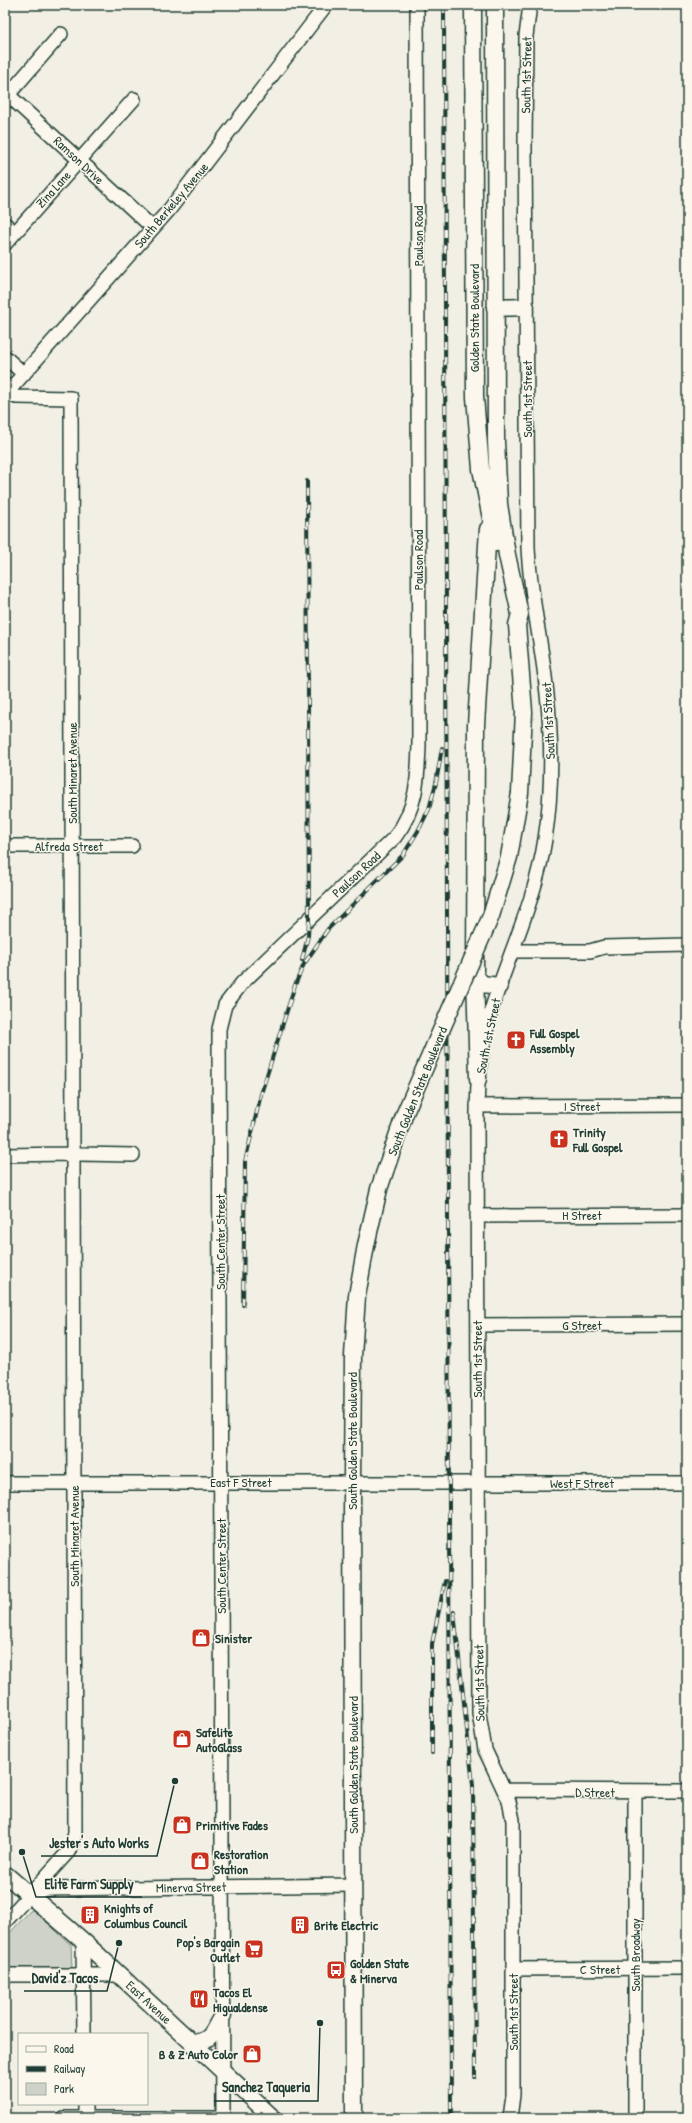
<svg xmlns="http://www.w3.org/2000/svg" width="692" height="2123" font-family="'Patrick Hand',sans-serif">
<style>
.green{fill:#cfd2c8;stroke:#77887e}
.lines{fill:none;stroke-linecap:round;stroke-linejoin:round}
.minor-casing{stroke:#1f3d34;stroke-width:16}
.major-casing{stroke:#1f3d34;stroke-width:19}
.minor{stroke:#fbf7ec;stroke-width:13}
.major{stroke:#fbf7ec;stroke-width:16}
.rail-casing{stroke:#1f3d34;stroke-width:4}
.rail{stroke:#fbf7ec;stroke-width:2.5;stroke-dasharray:8;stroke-linecap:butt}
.major-bridge-casing{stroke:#1f3d34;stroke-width:19;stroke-linecap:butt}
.major-bridge{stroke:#fbf7ec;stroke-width:16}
.labels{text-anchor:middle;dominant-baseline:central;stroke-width:3;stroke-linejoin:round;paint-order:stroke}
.street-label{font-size:13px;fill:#1f3d34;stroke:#fbf7ec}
.poi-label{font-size:13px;font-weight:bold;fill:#1f3d34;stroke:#fbf7ec;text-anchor:start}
.leader{fill:none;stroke:#1f3d34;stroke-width:1.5}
.callout-dot{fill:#1f3d34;stroke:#fbf7ec;stroke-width:1.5}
.callout-label{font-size:14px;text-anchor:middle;font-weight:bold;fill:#1f3d34;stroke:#fbf7ec;stroke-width:3;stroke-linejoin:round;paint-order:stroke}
</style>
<rect width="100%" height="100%" fill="#f2f0e5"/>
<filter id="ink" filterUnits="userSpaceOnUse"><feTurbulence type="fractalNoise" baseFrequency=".025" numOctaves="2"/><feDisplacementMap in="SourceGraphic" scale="8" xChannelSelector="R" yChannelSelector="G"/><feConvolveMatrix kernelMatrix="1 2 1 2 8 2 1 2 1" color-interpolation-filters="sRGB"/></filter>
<g filter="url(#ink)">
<path class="green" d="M34,1910L71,1945L72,1968H5V1938L30,1911Z"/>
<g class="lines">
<g class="minor-casing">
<path id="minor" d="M5,92L153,228
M8,95L61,34
M5,224L15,233
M5,244L134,99
M5,357L24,374
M6,393L16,397L71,398L73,1148
M5,395L169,210L326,5
M5,846H132
M513,951H590L604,947L687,945
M477,1106L687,1105
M80,1154L133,1155
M5,1155L67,1154
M477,1216L687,1215
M478,1325L687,1324
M5,1483H687
M504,1790L687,1791
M30,1894L38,1890L51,1889L353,1885
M5,1922L68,1852L73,1843L75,1832L73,1161
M83,1941L84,2034
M513,1969L687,1968
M5,1975H120
M85,2104V2118
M64,2118H223
M223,2118L219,1029L225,1005L242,983L395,837C417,808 418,779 419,745L417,5
M510,2118L513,2095V1820L509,1801L485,1750L479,1713L477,1113C477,1080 481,1047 490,1014C508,955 536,900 545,839C553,788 552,735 546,685C541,639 530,594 528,547L525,147L526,36L530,5
M635,2118V1792"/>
</g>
<g class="major-casing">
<path id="major" d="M473,5L475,397L481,469L496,543
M495,5L496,441L499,504L507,555L520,614L517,625L524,712L520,793
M495,308L526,307
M475,975L482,984L499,986
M478,1079L475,975L476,725L488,529
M5,1874L83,1941L273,2118
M192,2043C215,2041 212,2029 223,2015
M354,2118L352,1482L353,1356L357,1296L366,1245"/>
</g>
<use href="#minor" class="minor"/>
<use href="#major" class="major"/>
<g class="rail-casing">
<path id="rail" d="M444,5L451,2118
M302,960L308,936L309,919L307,481
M243,1305L245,1162L261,1094L295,985L304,964L328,929L403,855L418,831L429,809L436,783L442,748
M454,1612L473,1785L475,2077
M432,1753V1644L445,1581"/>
</g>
<use href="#rail" class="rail"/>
<g class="major-bridge-casing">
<path id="major-bridge" d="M366,1245L379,1189L405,1113L491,916L509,857L520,793"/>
</g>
<use href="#major-bridge" class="major-bridge"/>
</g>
</g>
<defs>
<g id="church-square" transform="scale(1)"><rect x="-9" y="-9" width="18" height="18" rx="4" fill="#c8321e" stroke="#fbf7ec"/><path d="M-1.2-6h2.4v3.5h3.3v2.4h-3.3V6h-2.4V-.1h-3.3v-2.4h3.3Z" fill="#fff"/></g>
<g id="shop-square" transform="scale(1)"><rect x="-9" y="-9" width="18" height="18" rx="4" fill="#c8321e" stroke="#fbf7ec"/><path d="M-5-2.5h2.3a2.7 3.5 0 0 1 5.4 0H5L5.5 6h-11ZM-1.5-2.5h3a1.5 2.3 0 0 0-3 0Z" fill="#fff"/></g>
<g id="building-square" transform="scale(1)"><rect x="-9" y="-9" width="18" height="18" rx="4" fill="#c8321e" stroke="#fbf7ec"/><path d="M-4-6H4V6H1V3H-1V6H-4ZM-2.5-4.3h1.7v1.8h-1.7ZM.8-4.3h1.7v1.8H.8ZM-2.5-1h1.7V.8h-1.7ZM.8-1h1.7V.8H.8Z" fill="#fff"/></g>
<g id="supermarket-square" transform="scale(1)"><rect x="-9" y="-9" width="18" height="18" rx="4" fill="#c8321e" stroke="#fbf7ec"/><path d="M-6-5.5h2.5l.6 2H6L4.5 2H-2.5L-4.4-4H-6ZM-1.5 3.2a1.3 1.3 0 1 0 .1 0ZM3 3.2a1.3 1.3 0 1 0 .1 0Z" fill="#fff"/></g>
<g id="bus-square" transform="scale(1)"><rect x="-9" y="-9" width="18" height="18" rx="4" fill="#c8321e" stroke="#fbf7ec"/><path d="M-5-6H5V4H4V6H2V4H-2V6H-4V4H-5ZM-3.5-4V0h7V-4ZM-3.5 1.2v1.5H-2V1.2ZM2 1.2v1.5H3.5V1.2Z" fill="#fff"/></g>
<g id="restaurant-square" transform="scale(1)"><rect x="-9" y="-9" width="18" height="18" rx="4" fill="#c8321e" stroke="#fbf7ec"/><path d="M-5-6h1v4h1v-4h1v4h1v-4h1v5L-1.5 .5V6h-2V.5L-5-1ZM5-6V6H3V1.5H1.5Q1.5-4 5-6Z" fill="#fff"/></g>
</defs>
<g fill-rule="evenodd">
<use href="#church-square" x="516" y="1040"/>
<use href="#church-square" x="559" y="1139"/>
<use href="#shop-square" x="201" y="1638"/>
<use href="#shop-square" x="182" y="1739"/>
<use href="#shop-square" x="182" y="1825"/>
<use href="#shop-square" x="200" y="1861"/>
<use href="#building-square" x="90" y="1915"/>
<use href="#building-square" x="300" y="1925"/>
<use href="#supermarket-square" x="254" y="1949"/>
<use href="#bus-square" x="336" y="1970"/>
<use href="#restaurant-square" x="199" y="1999"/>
<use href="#shop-square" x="252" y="2054"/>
</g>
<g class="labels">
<g class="street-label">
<text transform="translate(526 75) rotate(-89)">South 1st Street</text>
<text transform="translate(79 160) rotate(43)">Ramson Drive</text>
<text transform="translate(53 189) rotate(-48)">Zina Lane</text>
<text transform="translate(171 205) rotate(-50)">South Berkeley Avenue</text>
<text transform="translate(418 236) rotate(-90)">Paulson Road</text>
<text transform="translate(474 318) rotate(-90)">Golden State Boulevard</text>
<text transform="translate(527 399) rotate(-90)">South 1st Street</text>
<text transform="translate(418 560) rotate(-90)">Paulson Road</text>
<text transform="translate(548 721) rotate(-93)">South 1st Street</text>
<text transform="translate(72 773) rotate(-90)">South Minaret Avenue</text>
<text x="69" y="846">Alfreda Street</text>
<text transform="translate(356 874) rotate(-43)">Paulson Road</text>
<text transform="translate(488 1036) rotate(-78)">South 1st Street</text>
<text transform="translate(417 1091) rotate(-68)">South Golden State Boulevard</text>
<text x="582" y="1106">I Street</text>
<text x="582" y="1215">H Street</text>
<text transform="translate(220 1242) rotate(-90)">South Center Street</text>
<text x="582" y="1325">G Street</text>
<text transform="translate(477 1359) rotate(-90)">South 1st Street</text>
<text transform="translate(352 1441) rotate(-90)">South Golden State Boulevard</text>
<text x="241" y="1482">East F Street</text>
<text x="582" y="1483">West F Street</text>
<text transform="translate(74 1536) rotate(-90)">South Minaret Avenue</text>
<text transform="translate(221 1566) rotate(-90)">South Center Street</text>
<text transform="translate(479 1683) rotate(-91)">South 1st Street</text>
<text transform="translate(353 1765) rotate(-90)">South Golden State Boulevard</text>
<text transform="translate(595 1792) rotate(1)">D Street</text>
<text transform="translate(191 1887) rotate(-1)">Minerva Street</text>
<text transform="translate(635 1955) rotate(-90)">South Broadway</text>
<text x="600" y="1969">C Street</text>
<text transform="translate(149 2002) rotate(43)">East Avenue</text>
<text transform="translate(513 2012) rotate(-90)">South 1st Street</text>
</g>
<g class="poi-label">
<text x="530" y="1033">Full Gospel<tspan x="530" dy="15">Assembly</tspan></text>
<text x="573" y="1132">Trinity<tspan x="573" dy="15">Full Gospel</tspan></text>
<text x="215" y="1638">Sinister</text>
<text x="196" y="1732">Safelite<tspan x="196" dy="15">AutoGlass</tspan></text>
<text x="196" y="1825">Primitive Fades</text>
<text x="214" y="1854">Restoration<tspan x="214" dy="15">Station</tspan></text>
<text x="104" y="1908">Knights of<tspan x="104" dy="15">Columbus Council</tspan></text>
<text x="314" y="1925">Brite Electric</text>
<text x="240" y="1942" text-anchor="end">Pop's Bargain<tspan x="240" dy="15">Outlet</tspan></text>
<text x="350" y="1963">Golden State<tspan x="350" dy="15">&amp; Minerva</tspan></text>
<text x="213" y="1992">Tacos El<tspan x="213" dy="15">Higualdense</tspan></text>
<text x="238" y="2054" text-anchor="end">B &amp; Z Auto Color</text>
</g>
</g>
<path class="leader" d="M175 1781L157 1856H41M22 1852L36 1897H142M119 1943L107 1991H24M320 2023L318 2101H214"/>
<g class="callout-dot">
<circle cx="175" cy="1781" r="4"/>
<circle cx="22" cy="1852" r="4"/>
<circle cx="119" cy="1943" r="4"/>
<circle cx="320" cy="2023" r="4"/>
</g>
<g class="callout-label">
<text x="99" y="1848">Jester's Auto Works</text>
<text x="89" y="1889">Elite Farm Supply</text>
<text x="65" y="1983">David'z Tacos</text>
<text x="266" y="2092">Sanchez Taqueria</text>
</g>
<rect width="692" height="2123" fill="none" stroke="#fbf7ec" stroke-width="20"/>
<rect x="10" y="10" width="672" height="2103" fill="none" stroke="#1f3d34" stroke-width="1.5" filter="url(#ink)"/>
<rect x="18" y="2033" width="130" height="72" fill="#fbf7ec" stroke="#a3ada2"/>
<rect x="26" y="2046" width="20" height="6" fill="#fbf7ec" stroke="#a3ada2"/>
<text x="54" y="2053" font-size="12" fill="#1f3d34">Road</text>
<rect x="26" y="2066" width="20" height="6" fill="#1f3d34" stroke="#a3ada2"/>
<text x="54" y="2073" font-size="12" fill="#1f3d34">Railway</text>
<rect x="26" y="2083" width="20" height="12" fill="#cfd2c8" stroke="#a3ada2"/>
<text x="54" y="2093" font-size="12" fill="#1f3d34">Park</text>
</svg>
